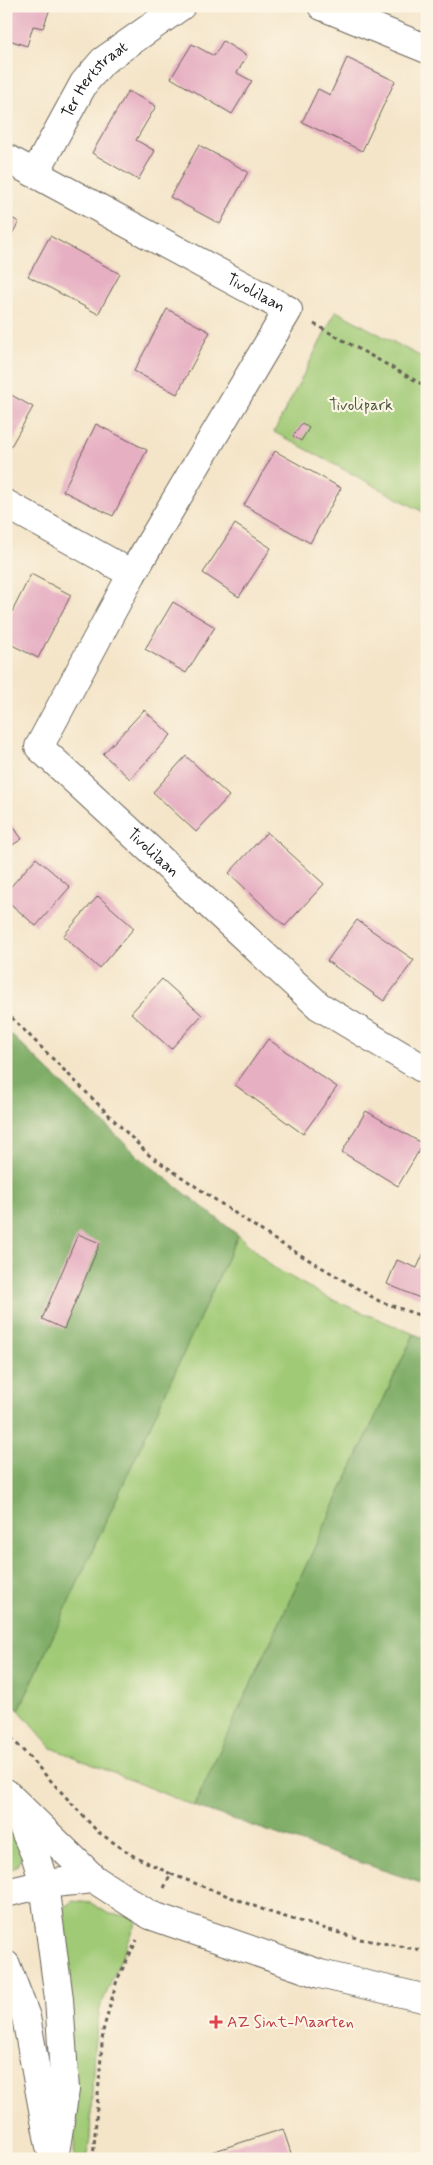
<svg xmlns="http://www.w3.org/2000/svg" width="433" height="2165" font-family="Mynerve,sans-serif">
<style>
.green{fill:#a0ca76;stroke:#5e7349}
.forest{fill:#80ae67;stroke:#4e6542}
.building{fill:#e6afc2}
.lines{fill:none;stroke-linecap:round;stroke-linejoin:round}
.minor-casing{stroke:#686259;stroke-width:30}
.path{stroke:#686259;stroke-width:3;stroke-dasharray:4 4;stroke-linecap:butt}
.minor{stroke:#fff;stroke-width:28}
.health-dot{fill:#e0444e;stroke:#fcf5e5;stroke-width:2}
.labels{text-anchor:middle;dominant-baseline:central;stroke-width:4.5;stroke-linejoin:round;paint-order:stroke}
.street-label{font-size:16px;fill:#1c1c1c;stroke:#fcf5e5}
.park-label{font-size:16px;fill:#4a593c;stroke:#fcf5e5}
.health-label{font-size:16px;fill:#be3a42;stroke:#fcf5e5;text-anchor:start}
</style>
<rect width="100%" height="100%" fill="#fcf5e5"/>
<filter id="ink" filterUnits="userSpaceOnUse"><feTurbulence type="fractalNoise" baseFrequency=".02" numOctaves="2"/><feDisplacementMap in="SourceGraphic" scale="10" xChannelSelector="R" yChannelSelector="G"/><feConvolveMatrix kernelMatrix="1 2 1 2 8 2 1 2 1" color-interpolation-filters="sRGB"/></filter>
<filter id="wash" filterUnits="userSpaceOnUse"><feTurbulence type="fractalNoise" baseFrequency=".0096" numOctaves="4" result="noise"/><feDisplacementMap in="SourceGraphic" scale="20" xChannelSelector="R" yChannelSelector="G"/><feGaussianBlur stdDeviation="1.12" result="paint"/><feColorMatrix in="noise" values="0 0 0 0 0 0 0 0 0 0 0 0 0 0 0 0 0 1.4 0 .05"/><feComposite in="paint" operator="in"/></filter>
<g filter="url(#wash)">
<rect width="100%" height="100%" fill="#f4e5c9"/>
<path class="green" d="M336,311L427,360V514L274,432Z
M238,1235L273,1267L326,1297L414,1334L194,1806L52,1748L19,1710Z
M6,1818L22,1855L17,1866L6,1872Z
M73,1901L91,1903L109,1914L139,1917L100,2008L94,2047L90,2139L86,2159H74L75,2110L60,1912L64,1907Z"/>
<path class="forest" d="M6,1030L139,1157L238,1235L19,1710L6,1702Z
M414,1334L427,1339V1885L194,1806Z"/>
<g id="blocks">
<path class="building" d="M6,6H51L43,28L33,26L27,46L6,39Z
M223,41L247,56L237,73L252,81L232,114L171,78L192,44L214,56Z
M347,58L395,81L362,151L302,122L318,89L330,95Z
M128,91L156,106L136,140L155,151L138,180L92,153Z
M199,145L248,172L220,224L170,197Z
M6,215L19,222L6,244Z
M50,236L120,274L98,314L28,276Z
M167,309L210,332L177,394L134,371Z
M6,392L33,407L6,455Z
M302,423L309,428L301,441L293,436Z
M96,424L147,450L113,516L63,491Z
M275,451L341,488L310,543L244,505Z
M235,524L271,548L239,597L203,573Z
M31,574L71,595L38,658L6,642V609L12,612Z
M173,602L215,627L186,673L145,649Z
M144,710L171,735L130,779L103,754Z
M186,756L229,796L196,832L153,792Z
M6,816L22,839L6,849Z
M267,832L324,884L285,926L229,873Z
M36,858L70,887L36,926L6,900V892Z
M98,896L134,928L99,968L63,936Z
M357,920L414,960L384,1001L327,961Z
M162,979L202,1015L171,1049L131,1013Z
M268,1039L337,1087L303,1134L235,1085Z
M366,1111L423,1144L398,1186L342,1152Z
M78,1234L100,1243L64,1329L42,1319Z
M427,1246V1301L387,1284L397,1260L417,1268Z
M283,2129L293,2159H193V2158Z"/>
</g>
</g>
<g filter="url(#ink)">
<use href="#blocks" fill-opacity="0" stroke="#686259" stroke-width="1"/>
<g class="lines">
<g class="minor-casing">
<g id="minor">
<path d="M322,6L427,49"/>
<path id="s1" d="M6,158L288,310L132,574L39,747L319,1006L427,1071"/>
<path id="s2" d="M35,173L84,83L103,61L181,6"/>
<path d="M6,504L132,574"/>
<path d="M6,1793L94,1879L150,1915L320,1974L427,1999"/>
<path d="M15,1809L35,1854L44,1884L59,1999L65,2090L54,2159"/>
<path d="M6,1893L44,1884L94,1879"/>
<path d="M6,1965L26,2017L50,2147"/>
</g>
</g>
<path class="path" d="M314,324L427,387
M6,1012L149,1155L275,1240L379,1301L427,1318
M6,1732L98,1832L132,1855L171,1874L163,1890
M171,1874L272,1913L360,1939L427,1951
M93,2159L103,2031L117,1980L137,1940"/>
<use href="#minor" class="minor"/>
</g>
</g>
<path class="health-dot" d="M213.5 2014.5h5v5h5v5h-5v5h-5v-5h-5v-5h5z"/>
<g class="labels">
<g class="street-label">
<text stroke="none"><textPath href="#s2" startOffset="112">Ter Hertstraat</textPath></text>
<text stroke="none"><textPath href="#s1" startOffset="284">Tivolilaan</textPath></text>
<text stroke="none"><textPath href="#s1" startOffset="979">Tivolilaan</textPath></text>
</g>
<g class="park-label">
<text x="361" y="405">Tivolipark</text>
</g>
<g class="health-label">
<text x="227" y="2022">AZ Sint-Maarten</text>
</g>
</g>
<rect width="433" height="2165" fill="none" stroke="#fcf5e5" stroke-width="25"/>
</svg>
